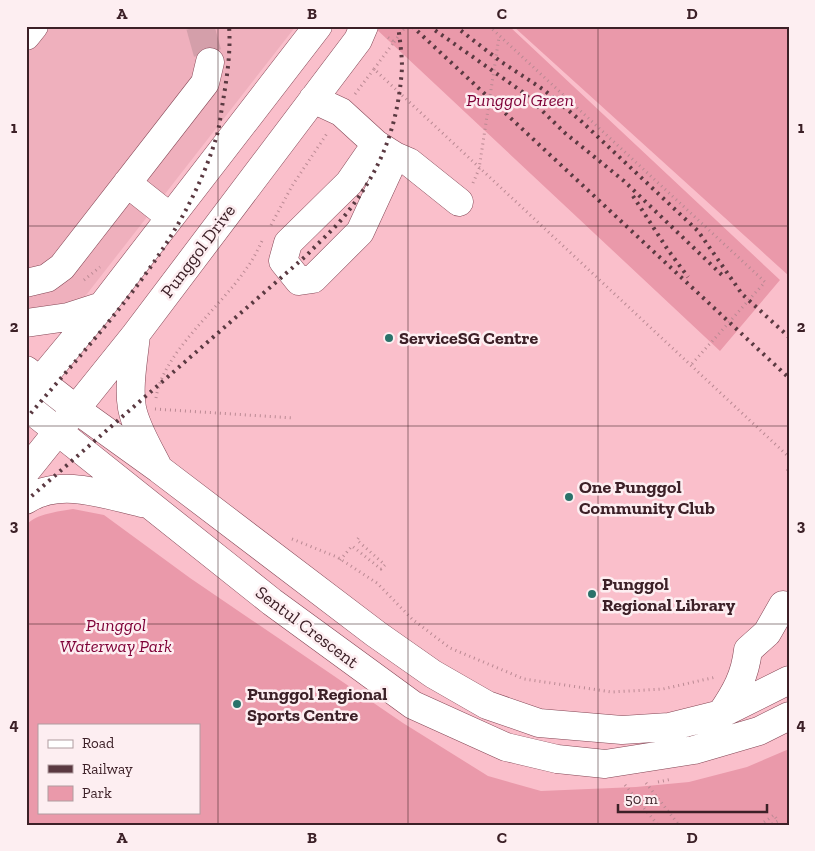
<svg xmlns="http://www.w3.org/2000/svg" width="815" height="851" font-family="'Zilla Slab',serif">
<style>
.built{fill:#efb0bd}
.green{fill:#ea99aa;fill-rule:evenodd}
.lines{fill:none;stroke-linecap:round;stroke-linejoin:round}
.minor-tunnel{stroke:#d49faa;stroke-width:28;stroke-dasharray:28 14;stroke-linecap:butt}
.minor-casing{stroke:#844655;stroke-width:29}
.path{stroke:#ba8993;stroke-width:3;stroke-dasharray:1 4;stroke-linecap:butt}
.minor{stroke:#fff;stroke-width:28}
.rail{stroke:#5a3941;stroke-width:4;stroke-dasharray:2.5 5;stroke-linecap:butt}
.grid{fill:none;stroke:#3c2027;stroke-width:1;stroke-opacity:0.55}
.poi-dot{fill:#2a726a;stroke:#fdeef1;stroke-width:2}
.labels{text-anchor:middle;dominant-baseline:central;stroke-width:5;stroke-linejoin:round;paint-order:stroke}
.park-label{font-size:18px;font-style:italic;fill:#7e0037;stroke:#fdeef1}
.street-label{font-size:18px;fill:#3c2027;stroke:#fdeef1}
.poi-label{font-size:18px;font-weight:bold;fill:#3c2027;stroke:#fdeef1;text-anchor:start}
.neatline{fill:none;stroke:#3c2027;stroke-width:2}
.grid-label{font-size:16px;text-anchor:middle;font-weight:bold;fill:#3c2027}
</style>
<rect width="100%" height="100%" fill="#fabfcb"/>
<path class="built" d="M26,26H296L83,299L29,311L26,310Z"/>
<path class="green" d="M373,26H509L780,280L720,351Z
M513,26H789V276Z
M73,509L104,515L190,578L403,723L488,776L541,791L636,787L689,782L747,767L789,749V825H26V525C38,513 57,512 73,509ZM39,725H199V812H39Z"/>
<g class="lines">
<path class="minor-tunnel" d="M200,26L210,62"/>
<g class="minor-casing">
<path id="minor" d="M26,36L34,26
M313,99L341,112L376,144L395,156L409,162L459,202
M376,144L349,183L288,243L283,261L299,281L313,279L360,232L395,156
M127,183L170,217
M26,283L47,278L62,267L205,83L210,62
M26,323L68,317L102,306
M136,334C134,357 128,386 132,408C136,428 148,447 157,465
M26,370L77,410L159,469L376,634L433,674L487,705L539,723L622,730L669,727L721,714L789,680
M29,394L102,306L318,26
M26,406L272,602L413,705L506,747L557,759L605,764L694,750L759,731L789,716
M26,471L136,334L358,40L364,26
M26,500C60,477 106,495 142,503
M721,714C736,692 745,676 748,650L767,633L783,605"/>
</g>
<path class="path" d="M489,26L765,282L691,365
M394,42L406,26
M374,69L394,42L386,36
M355,94L374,69L789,457
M473,183L479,169L499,37
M271,225L292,186L328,132
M84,280L100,267
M156,398C163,352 220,308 246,269C253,260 258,249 263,239
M155,409L294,418
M787,471L789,469
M292,539L337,557L377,583L412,619L450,648L524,679L612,692L663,689L716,677
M340,560L352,546L381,569L385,565L357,540L360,536
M658,782L672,779
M646,783L679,825
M625,785L658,825
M760,825L774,815L778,821L770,825"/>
<use href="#minor" class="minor"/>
<path class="rail" d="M412,26L789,378
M429,26L524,93L565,133L624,181L723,276
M455,26L500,61L544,90L581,121L698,231L742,294L789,337
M633,196L668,250L688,277
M26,419C99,332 184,247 217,135C220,124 221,112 223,101C227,77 231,51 229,26
M26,501L307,255C318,243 331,232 342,219C380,173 398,128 402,68C402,55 400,40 398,26"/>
</g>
<path class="grid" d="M218,26V825M408,26V825M598,26V825M26,226H789M26,426H789M26,624H789"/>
<g class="poi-dot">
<circle cx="389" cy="338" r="5"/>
<circle cx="569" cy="497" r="5"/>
<circle cx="592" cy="594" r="5"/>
<circle cx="237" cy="704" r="5"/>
</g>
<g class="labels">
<g class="park-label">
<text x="520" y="100">Punggol Green</text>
<text x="116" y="625">Punggol<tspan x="116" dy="21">Waterway Park</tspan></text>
</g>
<g class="street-label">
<text transform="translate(198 251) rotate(-53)">Punggol Drive</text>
<text transform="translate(307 627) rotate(37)">Sentul Crescent</text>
</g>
<g class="poi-label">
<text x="399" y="338">ServiceSG Centre</text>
<text x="579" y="487">One Punggol<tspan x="579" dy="21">Community Club</tspan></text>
<text x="602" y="584">Punggol<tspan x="602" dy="21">Regional Library</tspan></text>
<text x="247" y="694">Punggol Regional<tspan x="247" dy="21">Sports Centre</tspan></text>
</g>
</g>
<rect width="815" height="851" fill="none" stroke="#fdeef1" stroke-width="55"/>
<rect x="38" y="724" width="162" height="90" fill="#fdeef1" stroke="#b09ca0"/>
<rect x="48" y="740" width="25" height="8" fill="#ffffff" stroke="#b09ca0"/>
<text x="82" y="748" font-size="15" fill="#3c2027">Road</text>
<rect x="48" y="765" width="25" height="8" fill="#5a3941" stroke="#b09ca0"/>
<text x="82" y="774" font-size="15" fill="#3c2027">Railway</text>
<rect x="48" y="786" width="25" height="15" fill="#ea99aa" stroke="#b09ca0"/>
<text x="82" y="798" font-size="15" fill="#3c2027">Park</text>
<path d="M618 804v8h149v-8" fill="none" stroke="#3c2027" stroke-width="2.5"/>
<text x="625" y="804" font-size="15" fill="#3c2027" stroke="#fdeef1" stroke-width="4" paint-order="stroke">50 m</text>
<rect x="28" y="28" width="760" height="796" class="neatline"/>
<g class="grid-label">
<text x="122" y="19">A</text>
<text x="312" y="19">B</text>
<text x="502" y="19">C</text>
<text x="692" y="19">D</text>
<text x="14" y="133">1</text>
<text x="801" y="133">1</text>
<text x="14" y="332">2</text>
<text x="801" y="332">2</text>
<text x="14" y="531">3</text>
<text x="801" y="531">3</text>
<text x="14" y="730">4</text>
<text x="801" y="730">4</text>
<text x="122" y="843">A</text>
<text x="312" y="843">B</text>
<text x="502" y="843">C</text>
<text x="692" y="843">D</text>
</g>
</svg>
